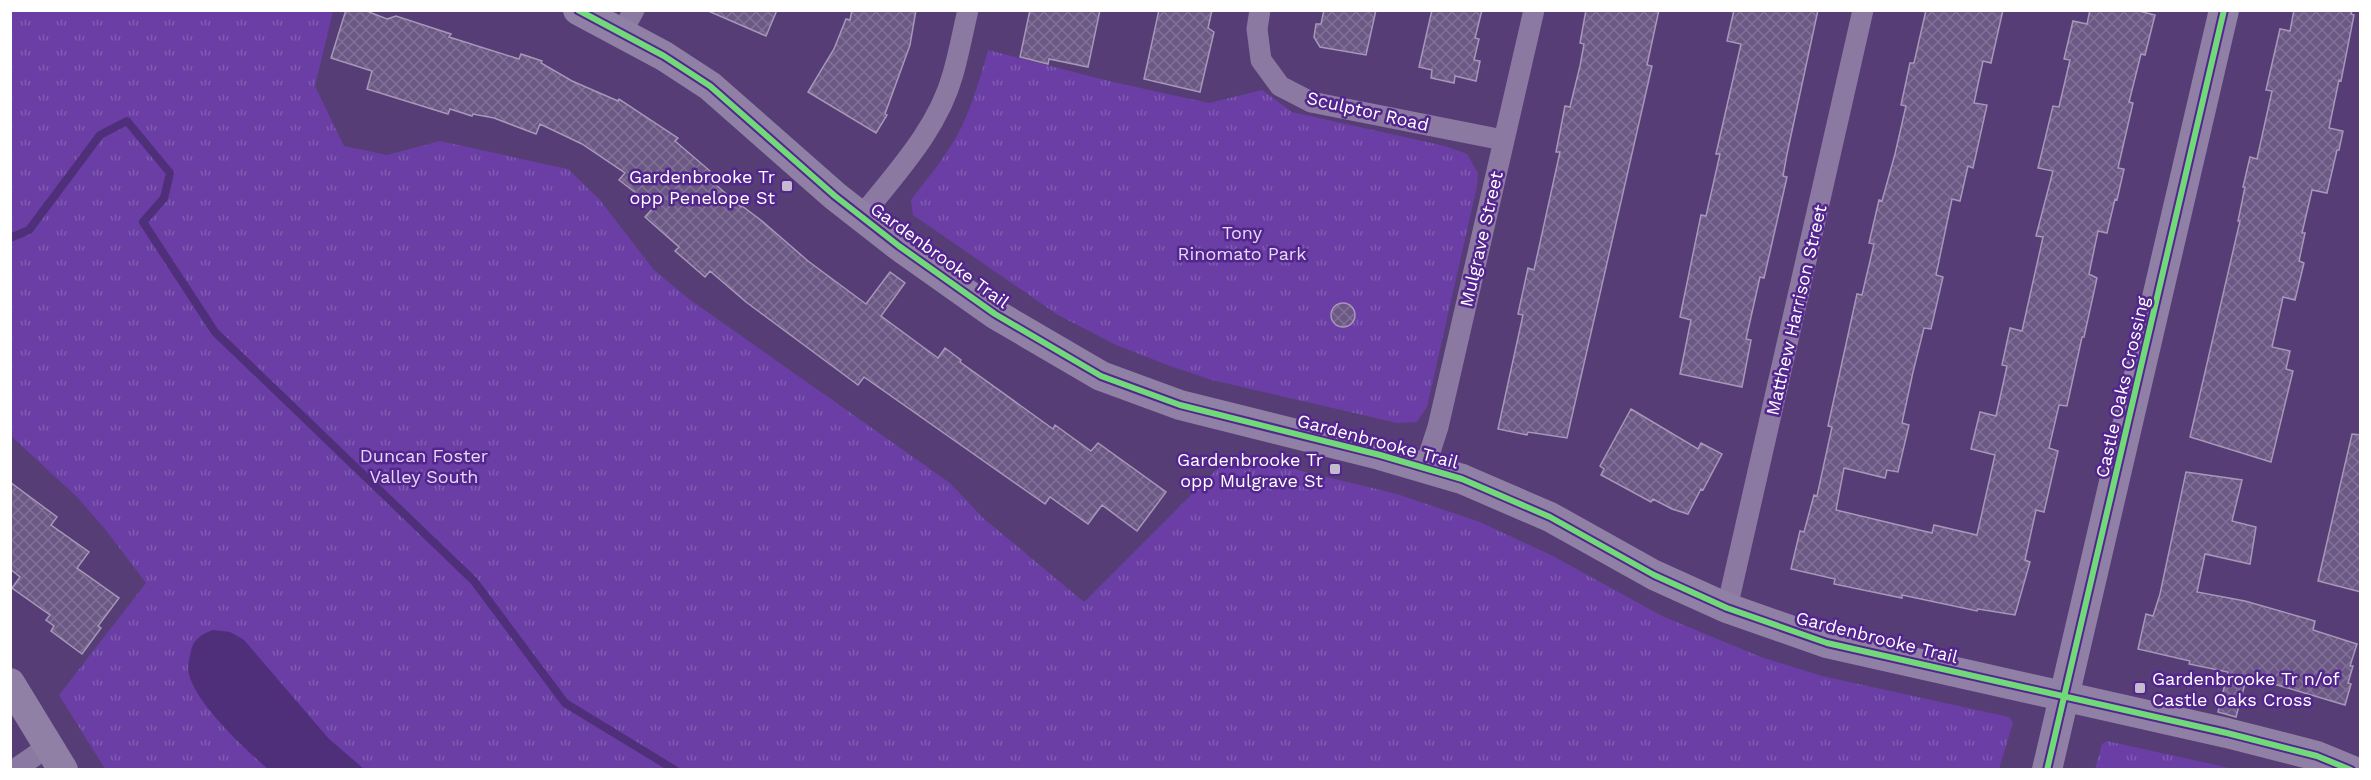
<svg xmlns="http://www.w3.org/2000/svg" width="2371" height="780" font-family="'Work Sans',sans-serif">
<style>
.park{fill:url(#park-tufts)}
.water{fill:#4f2e7a}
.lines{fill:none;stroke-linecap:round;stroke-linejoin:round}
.stream{stroke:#4f2e7a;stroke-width:8}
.building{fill:url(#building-cross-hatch);stroke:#a698b8;stroke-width:1.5}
.street{stroke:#8c79a1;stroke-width:21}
.secondary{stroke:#9180a6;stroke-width:30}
.cycleway-casing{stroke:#53268d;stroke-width:10}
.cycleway{stroke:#71d979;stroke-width:6}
.poi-dot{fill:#c4bbcf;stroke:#53268d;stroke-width:2}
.labels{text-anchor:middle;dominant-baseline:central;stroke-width:5;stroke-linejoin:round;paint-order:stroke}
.street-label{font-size:18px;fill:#fff;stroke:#53268d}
.poi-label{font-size:18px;fill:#fff;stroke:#53268d;text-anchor:end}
.park-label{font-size:18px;fill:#e6d9f8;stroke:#53268d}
</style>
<defs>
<pattern id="park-tufts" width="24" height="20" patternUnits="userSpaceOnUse" patternTransform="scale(1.5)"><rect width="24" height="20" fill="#6a3ea4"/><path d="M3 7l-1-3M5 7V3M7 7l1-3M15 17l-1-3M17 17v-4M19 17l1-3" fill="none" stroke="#805bb2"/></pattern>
<pattern id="building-cross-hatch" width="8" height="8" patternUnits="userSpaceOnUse" patternTransform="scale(1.5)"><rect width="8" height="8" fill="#6c5885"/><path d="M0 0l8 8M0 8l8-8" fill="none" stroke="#827197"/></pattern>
</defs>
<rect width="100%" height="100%" fill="#563d76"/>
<path class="park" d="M10,11H333L315,86L344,146L387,155L440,141L568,169L599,199L654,270L689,299L950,483L982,517L1084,602L1232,454L1397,494L1480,522L1551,555L1662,616L1761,657L1822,676L2009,717L2013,723L1999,769H105L59,695L146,583L105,529L77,497L11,436Z
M988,50L1113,82L1209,103L1262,90L1292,112L1445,146L1467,154L1478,173L1477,186L1427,407L1417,422L1397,423L1212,380L1170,366L1116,345L1058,315L913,215L911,200C929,176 949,153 962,126C973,102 981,76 988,50Z
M2107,741L2234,769H2095L2102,744Z"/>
<path class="water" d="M213,630L230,632L244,640L329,739L364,769H268C245,749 196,704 189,674C187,669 189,661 190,656C192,641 199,635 213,630Z"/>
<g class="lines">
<path class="stream" d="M10,238L29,230L100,135L127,121L170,173L164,198L143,222L215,332L474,581L565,703L675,770"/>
</g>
<path class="building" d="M346,10H364L387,19L396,16L451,34L449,37L519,59L521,54L542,61L541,63L572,81L618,101L619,99L678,138L675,141L710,171L706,176L741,207L742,206L762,221L808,261L866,304L890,272L905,283L881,316L938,358L945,348L961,360L960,362L1053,429L1055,425L1091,451L1098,443L1166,492L1137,531L1102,505L1088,524L1050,497L1045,504L864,377L858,385L746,302L710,271L705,277L675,251L679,247L645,217L654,207L619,180L625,173L582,144L540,124L536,134L494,118L473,114L472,116L450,109L448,114L367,89L372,71L331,58Z
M706,10H777L766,36Z
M852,10H916L910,45L885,114L887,115L876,133L808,92L834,49L846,19L850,20Z
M1030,10H1100L1088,67L1049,59L1048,64L1020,57Z
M1159,10H1212L1208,28L1214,32L1200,92L1144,79Z
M1324,10H1376L1366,55L1320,47L1314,37L1316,24H1321Z
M1432,10H1482L1475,38L1479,39L1474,60L1480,61L1476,81L1455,76L1454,83L1431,78L1432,70L1419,67Z
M1586,10H1659L1647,65L1652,66L1567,438L1528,432L1527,435L1498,429L1523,315L1518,314L1528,268L1534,270L1560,152H1556L1565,106L1570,107L1580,66L1584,44L1580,43Z
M1734,10H1818L1787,154L1783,176L1787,177L1775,230L1764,278L1760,277L1746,339L1751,340L1742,387L1680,374L1691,320L1680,317L1701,215L1706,216L1720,154H1716L1741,44L1727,41Z
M1926,10H2003L1991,63L1983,61L1974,103L1987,105L1973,168L1968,166L1960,201L1952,199L1936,275L1943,277L1931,329L1924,328L1913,372L1902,423L1909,425L1898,472L1887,470L1885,478L1844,468L1836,510L1932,533L1934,525L1977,535L1995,455L1971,449L1980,412L1996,416L2007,366L2002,365L2010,328L2022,331L2043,237L2036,236L2053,171L2038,168L2053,106L2059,107L2070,60L2064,59L2073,21L2087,24L2090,10H2135L2155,15L2145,55L2141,54L2129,102L2133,103L2118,168L2124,169L2117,200L2115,199L2107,233L2098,231L2089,274L2097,278L2084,337H2082L2067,406L2059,405L2049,448L2058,451L2044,512L2036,510L2025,560L2030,562L2015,615L1978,609L1977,611L1902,595V598L1834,584L1835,579L1791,569L1800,531L1804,532L1814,495L1817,496L1832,427L1828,426L1857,294L1862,295L1874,244L1869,243L1879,200L1882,201L1895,154L1906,106L1901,105L1910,63H1914Z
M2294,10H2352L2351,14L2354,15L2341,81L2339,80L2329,128L2343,131L2339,150H2337L2327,193L2312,190L2302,233H2305L2299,261L2304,263L2295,300L2283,297L2272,347L2290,351L2286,369L2293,371L2271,462L2190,437L2240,221H2238L2245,187H2243L2250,157L2257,159L2272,91L2266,90L2280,29L2290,31Z
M1331 315a12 12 0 1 1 24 0a12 12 0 1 1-24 0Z
M1631,409L1698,449L1701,443L1722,454L1703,490L1701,489L1688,514L1672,509L1653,499L1651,502L1601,475L1604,469L1600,466Z
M2352,434L2361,435V592L2318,581Z
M2186,472L2242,480L2232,521L2256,527L2250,564L2205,554L2197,592L2245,601L2315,621L2313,630L2357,644L2350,666H2353L2348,683L2351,684L2345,705L2247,676L2236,717L2218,712L2228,672L2189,664L2190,661L2138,649L2146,614L2153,616L2160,594Z
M10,482L57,517L51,525L89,552L77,568L119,598L98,626L101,628L82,654L51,631L54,626L46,620L50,615L12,588L20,577L10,569Z"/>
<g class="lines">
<path class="street" d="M1260,10L1257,29L1261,60L1280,86L1311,102L1503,140
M622,32L634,10
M861,217C896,173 938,129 953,74C959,53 963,31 968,10
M1425,467L1438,427L1534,10
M1727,608L1863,10
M14,770L49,746"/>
<path class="secondary" d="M578,10L664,56L710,86L835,196L899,246L995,314L1101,376L1180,405L1380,455L1462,479L1550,517L1654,575L1727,608L1827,643L2227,733L2317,756L2351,770
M10,683L63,770
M2047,770L2224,10"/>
<g class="cycleway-casing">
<path id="cycleway" d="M578,10L664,56L710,86L835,196L899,246L995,314L1101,376L1180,405L1380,455L1462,479L1550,517L1654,575L1727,608L1827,643L2227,733L2317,756L2351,770
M2047,770L2224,10"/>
</g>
<use href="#cycleway" class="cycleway"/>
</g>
<g class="poi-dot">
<rect x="781" y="180" width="12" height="12" rx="3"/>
<rect x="1329" y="463" width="12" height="12" rx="3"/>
<rect x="2134" y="682" width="12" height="12" rx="3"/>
</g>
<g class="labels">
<g class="street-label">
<text transform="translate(1368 111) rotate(13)">Sculptor Road</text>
<text transform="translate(1481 239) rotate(-77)">Mulgrave Street</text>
<text transform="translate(940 255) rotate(36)">Gardenbrooke Trail</text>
<text transform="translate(1796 310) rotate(-77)">Matthew Harrison Street</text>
<text transform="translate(2122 387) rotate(-77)">Castle Oaks Crossing</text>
<text transform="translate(1378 441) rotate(15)">Gardenbrooke Trail</text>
<text transform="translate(1877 637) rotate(14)">Gardenbrooke Trail</text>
</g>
<g class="poi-label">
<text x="775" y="176">Gardenbrooke Tr<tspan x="775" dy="21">opp Penelope St</tspan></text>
<text x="1323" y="459">Gardenbrooke Tr<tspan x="1323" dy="21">opp Mulgrave St</tspan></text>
<text x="2152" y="678" text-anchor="start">Gardenbrooke Tr n/of<tspan x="2152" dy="21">Castle Oaks Cross</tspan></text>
</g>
<g class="park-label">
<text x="1242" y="232">Tony<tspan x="1242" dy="21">Rinomato Park</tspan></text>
<text x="424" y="455">Duncan Foster<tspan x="424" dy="21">Valley South</tspan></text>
</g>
</g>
<rect width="2371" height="780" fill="none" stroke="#ffffff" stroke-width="24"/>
</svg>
